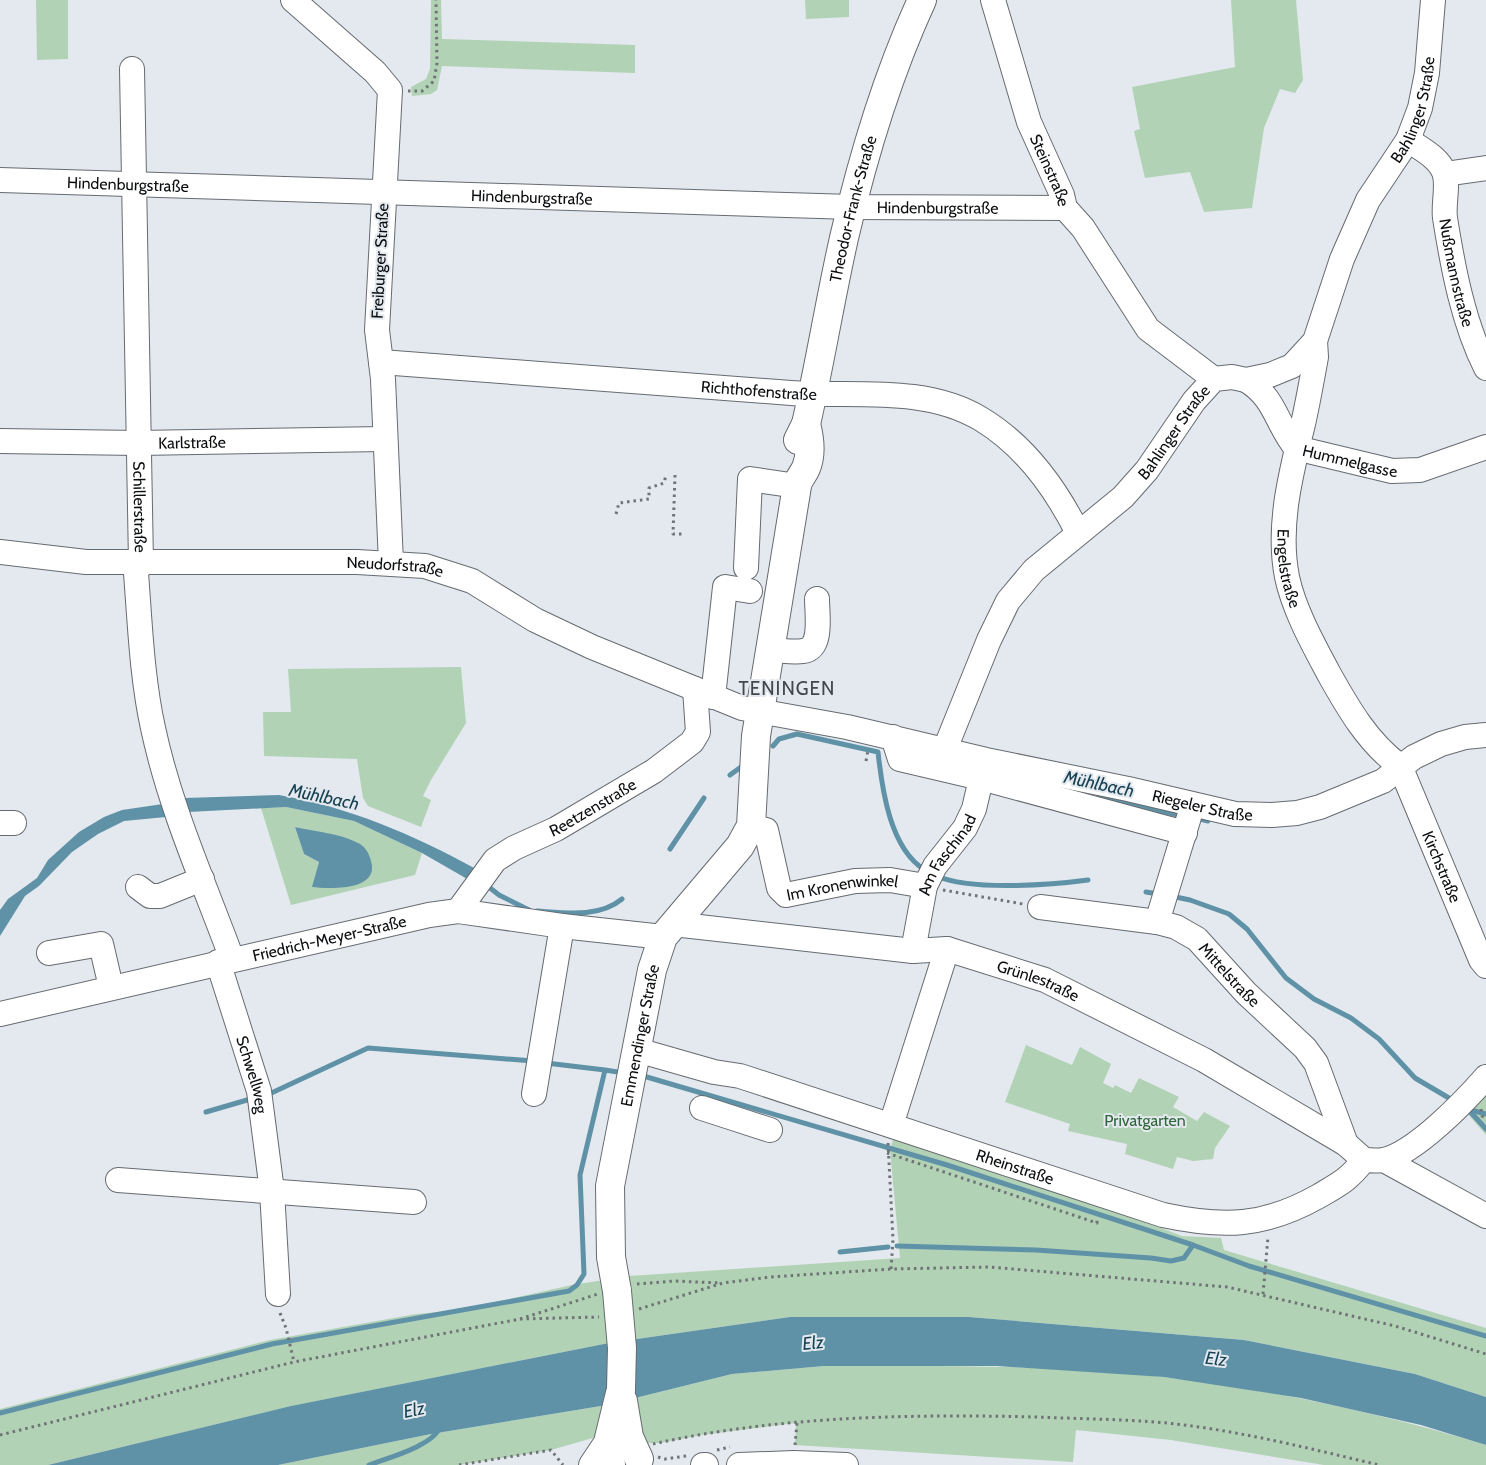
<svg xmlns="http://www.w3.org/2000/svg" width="1486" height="1465" font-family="Cabin,sans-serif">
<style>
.green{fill:#b2d2b6;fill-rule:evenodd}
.water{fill:#5f92a7}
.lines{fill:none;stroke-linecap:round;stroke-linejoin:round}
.stream{stroke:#5f92a7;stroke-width:5}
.minor-casing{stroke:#666b70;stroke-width:26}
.major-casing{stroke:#666b70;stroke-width:30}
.path{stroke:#6f7376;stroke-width:3;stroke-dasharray:2.5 4;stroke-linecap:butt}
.minor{stroke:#fff;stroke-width:24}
.major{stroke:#fff;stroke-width:28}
.major-bridge-casing{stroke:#666b70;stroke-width:30;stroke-linecap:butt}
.major-bridge{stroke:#fff;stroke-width:28}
.labels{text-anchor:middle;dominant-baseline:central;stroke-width:4;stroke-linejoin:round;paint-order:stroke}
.street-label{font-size:16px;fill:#0b0d0f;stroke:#e3e9ee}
.park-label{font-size:16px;fill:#2e6639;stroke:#e3e9ee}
.water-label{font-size:18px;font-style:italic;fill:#164253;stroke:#e3e9ee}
.quarter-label{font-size:19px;letter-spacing:1px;fill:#42474b;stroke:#e3e9ee}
</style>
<rect width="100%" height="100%" fill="#e3e9ee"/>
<path class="green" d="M36,0H68V59L37,60Z
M431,0H441L442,39L635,45V73L442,66L437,90L431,94L412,96L411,87L426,79L430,69Z
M805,0H849V17L806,19Z
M1231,0H1296L1303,80L1295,93L1280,89L1264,128L1252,208L1204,212L1190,172L1145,178L1134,131L1140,129L1132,87L1235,67Z
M461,667L466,723L431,780L423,796L431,800L421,827L368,806L363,798L357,759L264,756L263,712H291L288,669Z
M286,807L354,821L422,853L415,875L291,905L261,808ZM295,827L358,843L313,887L319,862L304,854Z
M1026,1045L1072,1065L1080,1047L1111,1064L1103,1083L1113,1088L1115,1085L1131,1093L1139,1078L1179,1097L1173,1107L1197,1121L1204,1112L1230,1126L1215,1148L1213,1159L1193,1161L1177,1157L1173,1169L1125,1154L1127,1144L1068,1131L1070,1124L1005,1102Z
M1486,1093V1135L1465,1111Z
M894,1136L1085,1199L1182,1236L1221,1238L1224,1250L1486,1328V1397L1415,1374L1244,1340L969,1317H790L609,1343L292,1406L48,1465H0V1409L270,1340L416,1314L459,1310L572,1285L629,1276L900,1258L890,1150Z
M824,1366C937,1366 1052,1364 1164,1377C1273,1390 1381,1413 1486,1445V1465H1324L1171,1440L1076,1430L1073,1462L795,1445L796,1423L702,1435L660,1443H643L603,1435L551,1450L459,1465H278L431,1434L607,1405L732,1374Z"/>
<path class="water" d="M279,795C349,807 414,835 476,869L469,880L422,853L354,821L286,807L188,812L185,798Z
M163,804L166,817L124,821L98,834L72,852L39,886L25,896L0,936V910L8,899L37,878L48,860L79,832L104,817L122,810Z
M295,827C313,831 342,834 358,843C365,846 369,853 371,861C380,891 330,889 312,887L319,862L304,854Z
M790,1317H969L1244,1340L1415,1374L1486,1397V1445L1421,1425L1301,1398L1164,1377L997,1366H824L732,1374L607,1405L431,1434L278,1465H48L291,1406L609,1343Z"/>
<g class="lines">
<path class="stream" d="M773,746L779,739L797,734L878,752C882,789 890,849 925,870
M730,775L741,767
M1098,798L1183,816
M1196,818L1208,821
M670,849L704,798
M937,876C970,891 1051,885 1088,880
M485,884L499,895L529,910
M1146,892L1158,894
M1171,896L1190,900L1229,914L1247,929L1286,978L1314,999L1351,1018L1379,1039L1415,1078L1454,1101
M537,911C566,913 599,918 622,899
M546,1063L605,1070
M640,1075L947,1165L1193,1245L1249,1266L1486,1336
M267,1095L368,1048L533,1061
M1466,1107L1486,1129
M1471,1110L1486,1114
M206,1112L254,1098
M897,1246L1036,1250L1151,1258L1171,1261L1184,1258L1193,1245
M840,1252L888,1247
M0,1413L272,1344L569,1291L577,1285L584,1274L580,1175L605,1070L624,1073
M369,1465C387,1458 433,1446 440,1427"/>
<g class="minor-casing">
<g id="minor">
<path d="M293,0L375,72L390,90L377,330L383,379L391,563"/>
<path id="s1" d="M993,0L1029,122L1062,195L1065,208L1083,228L1148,329L1214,379"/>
<path id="s2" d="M132,69L141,563L136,573C140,625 142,678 153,728C170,808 204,883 232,959"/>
<path id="s3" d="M1408,140C1421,149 1438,157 1444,172C1449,185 1443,204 1445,218C1453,268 1463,322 1486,368"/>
<path d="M1445,174L1486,168"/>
<path id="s4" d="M0,180L852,207L1065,208"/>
<path id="s5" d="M1315,341L1316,357C1312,379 1308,402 1303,424C1291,473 1277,526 1287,577C1294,610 1313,644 1329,674C1348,708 1368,743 1400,766"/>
<path id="s6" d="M381,362C517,372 654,382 791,393C852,397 925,385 981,419C1024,445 1056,489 1078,533"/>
<path id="s7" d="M1246,380C1276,398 1276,424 1296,448L1392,471L1420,470L1486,447"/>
<path id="s8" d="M0,441L138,443L385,439"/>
<path id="s9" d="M0,552L86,562H357L425,566L472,581L535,620L592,647L742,708L847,727L986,760L1128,789L1235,814L1272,815L1297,813L1320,807L1383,781L1414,757L1441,744L1465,737L1486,735"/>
<path d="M746,568L750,479L797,486"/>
<path d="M771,650C781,650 793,653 803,651C823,649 817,614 817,599"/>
<path d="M713,697L725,587L750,591"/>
<path d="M893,737L900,759L981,778L1185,833"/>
<path id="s10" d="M945,749L989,640L1008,601L1034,570L1123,497L1147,470L1194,401L1214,379L1232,377L1246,380L1270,375L1292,366L1315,341L1342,259L1368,200L1408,140L1420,108L1427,73L1433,0"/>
<path id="s11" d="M1400,766L1481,960L1486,966"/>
<path d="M0,823H14"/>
<path id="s12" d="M751,826L766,830L779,888L786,895L855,881L890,880L925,886"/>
<path d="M138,887L150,896H160L202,879"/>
<path id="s13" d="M1040,907L1157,922L1176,927L1197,939L1246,993L1305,1048L1316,1063L1346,1144"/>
<path id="s14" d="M458,911L495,860L514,848L556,829L654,771L692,742L698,732L695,689"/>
<path d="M1157,922L1189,817"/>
<path id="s15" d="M673,924L913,951L947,949L1045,980L1204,1060L1346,1144L1364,1160"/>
<path id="s16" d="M913,951L925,886L935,866L965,828L974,809L985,762"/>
<path d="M49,953L101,944L111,987"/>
<path id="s17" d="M218,962L259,1091L272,1191L278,1294"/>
<path id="s18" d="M0,1014L429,915L458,911L562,926L663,937"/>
<path id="s19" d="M637,1050L714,1072L740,1076L1163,1215C1224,1228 1264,1227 1319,1196C1341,1183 1348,1180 1364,1160C1370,1160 1378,1161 1384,1160C1416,1152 1464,1102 1486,1077"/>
<path d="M534,1094L562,926"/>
<path d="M702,1108L770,1130"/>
<path d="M891,1125L947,949"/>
<path d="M1384,1160L1486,1216"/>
<path d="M118,1180L414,1202"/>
<path d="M591,1465L609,1438"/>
<path d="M703,1465H706"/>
<path d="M739,1465L794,1463L846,1465"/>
</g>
</g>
<g class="major-casing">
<g id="major">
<path id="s20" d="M798,440L806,424C820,363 830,300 844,238C863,156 887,76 922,0"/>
<path id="s21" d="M617,1291L611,1257L610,1186L652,970L663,937L740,846L751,826L756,736L797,486C798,479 803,475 806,468C812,454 810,439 806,424"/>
<path d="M623,1401L629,1437L639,1459"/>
<path d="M611,1465L609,1438L621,1389"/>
</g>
</g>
<path class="path" d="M408,91H422L434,81L437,63L436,0
M675,475L673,534H682
M616,514L619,503L649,499V488L664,483L666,475
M866,761L868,750
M943,890L1023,904
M1481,1109L1482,1116L1486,1118
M888,1143L893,1240L891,1269
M887,1153L1097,1223V1220
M637,1284L674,1281L721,1283
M1263,1294L1268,1237
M639,1309L723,1283L770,1277L891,1269L989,1267L1227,1287L1395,1326L1486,1354
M280,1313L286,1328L294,1362
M520,1319L599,1317
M0,1435L294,1362L520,1319L598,1294
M653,1444C778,1416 909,1414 1036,1417C1083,1419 1130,1419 1176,1424C1245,1432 1312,1449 1379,1465
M795,1445L797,1423
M717,1450L730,1447
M658,1457L665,1459L686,1456
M459,1465L551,1450L563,1465"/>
<use href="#minor" class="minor"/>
<use href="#major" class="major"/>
<g class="major-bridge-casing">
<path id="major-bridge" d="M617,1291L622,1348L621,1389"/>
</g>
<use href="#major-bridge" class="major-bridge"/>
</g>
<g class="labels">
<g class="street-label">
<text stroke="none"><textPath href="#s10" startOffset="834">Bahlinger Straße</textPath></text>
<text stroke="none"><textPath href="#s1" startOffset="180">Steinstraße</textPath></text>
<text stroke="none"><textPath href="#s4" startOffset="128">Hindenburgstraße</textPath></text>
<text stroke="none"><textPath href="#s4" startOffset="532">Hindenburgstraße</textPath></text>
<text stroke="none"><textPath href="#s4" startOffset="938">Hindenburgstraße</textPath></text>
<text stroke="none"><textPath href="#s20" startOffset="238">Theodor-Frank-Straße</textPath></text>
<text transform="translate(380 261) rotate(-87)">Freiburger Straße</text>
<text stroke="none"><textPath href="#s3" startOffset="151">Nußmannstraße</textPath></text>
<text stroke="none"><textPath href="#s6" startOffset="379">Richthofenstraße</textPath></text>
<text stroke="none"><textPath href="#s10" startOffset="399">Bahlinger Straße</textPath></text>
<text stroke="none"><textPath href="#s8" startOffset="192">Karlstraße</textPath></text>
<text stroke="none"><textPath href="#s7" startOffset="141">Hummelgasse</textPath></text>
<text stroke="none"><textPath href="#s2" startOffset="438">Schillerstraße</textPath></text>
<text stroke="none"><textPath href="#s5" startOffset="231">Engelstraße</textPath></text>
<text stroke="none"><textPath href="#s9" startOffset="396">Neudorfstraße</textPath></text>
<text stroke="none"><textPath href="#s9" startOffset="1245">Riegeler Straße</textPath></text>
<text stroke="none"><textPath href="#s14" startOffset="174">Reetzenstraße</textPath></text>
<text stroke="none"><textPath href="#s16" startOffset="104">Am Faschinad</textPath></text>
<text stroke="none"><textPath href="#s11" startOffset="109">Kirchstraße</textPath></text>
<text stroke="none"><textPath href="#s12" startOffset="142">Im Kronenwinkel</textPath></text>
<text stroke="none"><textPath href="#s18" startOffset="338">Friedrich-Meyer-Straße</textPath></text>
<text stroke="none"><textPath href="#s13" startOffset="210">Mittelstraße</textPath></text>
<text stroke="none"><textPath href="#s15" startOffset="372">Grünlestraße</textPath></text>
<text stroke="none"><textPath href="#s21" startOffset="259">Emmendinger Straße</textPath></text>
<text stroke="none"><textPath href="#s17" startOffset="118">Schwellweg</textPath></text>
<text stroke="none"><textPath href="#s19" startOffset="396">Rheinstraße</textPath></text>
</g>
<g class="park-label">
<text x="1145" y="1120">Privatgarten</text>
</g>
<g class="water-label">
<text transform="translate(1099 784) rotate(12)">Mühlbach</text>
<text transform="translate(324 797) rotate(12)">Mühlbach</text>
<text transform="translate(813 1343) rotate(-6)">Elz</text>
<text transform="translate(1216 1359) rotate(6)">Elz</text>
<text transform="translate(414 1410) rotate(-11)">Elz</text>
</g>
<g class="quarter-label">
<text x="787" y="688">TENINGEN</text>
</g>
</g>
</svg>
